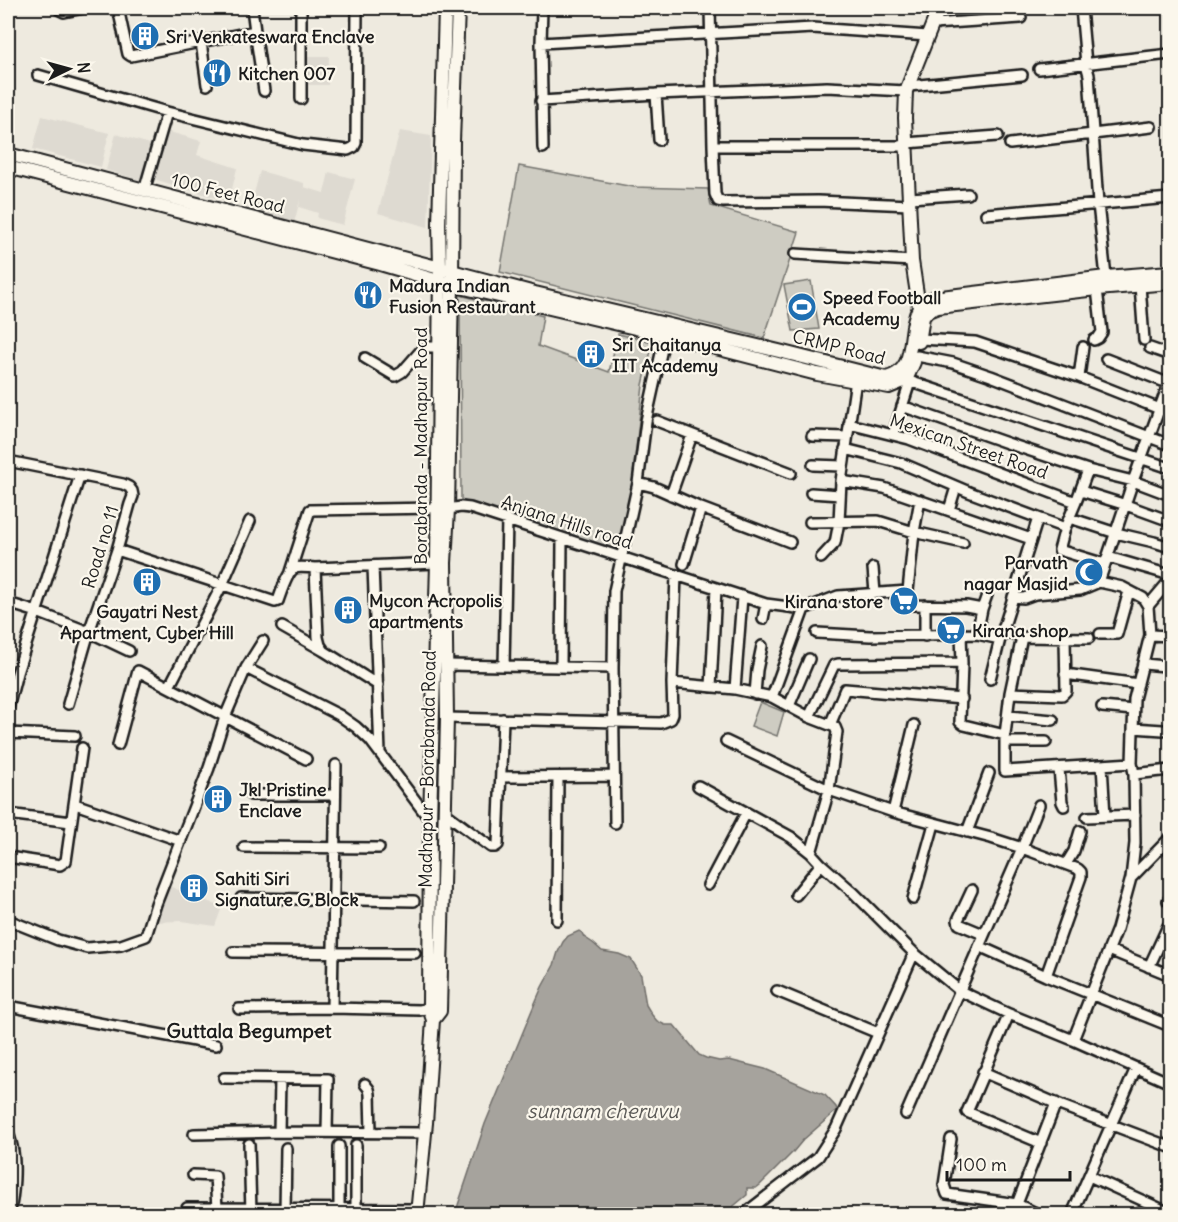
<svg xmlns="http://www.w3.org/2000/svg" width="1178" height="1222" font-family="Delius,sans-serif">
<style>
.built{fill:#dedad1}
.green{fill:#ceccc2;stroke:#75746f;stroke-width:1.5}
.water{fill:#a6a39d;stroke:#6f6d69;stroke-width:1.5}
.lines{fill:none;stroke-linecap:round;stroke-linejoin:round}
.street-casing{stroke:#1c1c1c;stroke-width:14}
.secondary-casing{stroke:#1c1c1c;stroke-width:16}
.street{stroke:#fbf7ec;stroke-width:9}
.secondary{stroke:#fbf7ec;stroke-width:12}
.labels{text-anchor:middle;dominant-baseline:central;stroke-width:4.5;stroke-linejoin:round;paint-order:stroke}
.poi-label{font-size:18px;font-weight:bold;fill:#1c1c1c;stroke:#fbf7ec;text-anchor:start}
.street-label{font-size:18px;fill:#1c1c1c;stroke:#fbf7ec}
.neighbourhood-label{font-size:20px;font-weight:bold;fill:#1c1c1c;stroke:#fbf7ec}
.water-label{font-size:20px;font-style:italic;fill:#5a5956;stroke:#fbf7ec}
</style>
<rect width="100%" height="100%" fill="#eeeadf"/>
<filter id="ink" filterUnits="userSpaceOnUse"><feTurbulence type="fractalNoise" baseFrequency=".0167" numOctaves="2"/><feDisplacementMap in="SourceGraphic" scale="12" xChannelSelector="R" yChannelSelector="G"/><feConvolveMatrix kernelMatrix="1 2 1 2 8 2 1 2 1" color-interpolation-filters="sRGB"/></filter>
<g filter="url(#ink)">
<path class="built" d="M307,56H329L328,85H306Z
M42,116L109,133L101,167L33,149Z
M166,131L201,141L197,155L237,168L229,202L154,179Z
M400,131L431,136L428,227L378,213Z
M116,134L153,145L143,181L106,170Z
M260,171L304,183V187L324,193L329,172L355,179L343,225L317,218L318,213L299,207L300,200L294,223L250,209Z
M166,885L222,907L215,926L181,921L154,922Z"/>
<path class="green" d="M519,166L634,187L708,189L711,206L799,232L764,338L500,272Z
M811,281L819,329L793,331L784,285Z
M460,295L543,316L538,346L609,372L618,334L653,342L643,385L632,485L619,551L461,500Z
M760,702L784,712L777,736L751,726Z"/>
<path class="water" d="M579,931L582,933L584,937L593,943L602,951L619,954L631,959L641,975L646,1005L652,1015L657,1021L665,1025H674L699,1055L706,1058L719,1061L729,1060L765,1069L825,1095L836,1107L837,1110L835,1112L803,1140L793,1152L760,1185L756,1188H747V1195L724,1214H455L485,1124L532,1010L542,987L554,965L558,952L563,942L568,936Z"/>
<g class="lines">
<g class="street-casing">
<path id="street" d="M60,8V10L64,12L84,8
M118,8L128,54L131,56L255,31L252,8
M542,8L541,43L543,148
M710,8L713,146L715,194L718,201L723,202L818,201L910,205
M1081,8L1086,64L1089,75L1098,204L1106,277
M933,24L1021,18
M255,31L264,91
M201,42L207,85
M541,43L813,28L928,36
M1039,69L1170,54
M38,75L167,112
M909,86L1022,75
M656,94L659,140
M301,99V8
M541,101L656,94L827,87L906,91
M1010,144L1151,127
M713,146H900L906,143L998,136
M144,191L167,112L303,145L348,150L354,147L356,143L357,8
M910,198L968,194
M986,214L1170,198
M795,254L912,261
M1140,285L1144,340
M920,339L975,342L1079,377L1170,413
M1094,340L1098,338L1102,332L1097,289
M1150,348L1170,355
M917,356L953,363L991,376L1170,445
M365,358L395,376L402,372L424,347H439
M1106,359L1170,384
M1079,377L1083,347
M906,380L1170,468
M1170,380L1133,481L1099,582L1122,587L1143,598L1148,606L1150,635L1134,699L1132,763L1134,774L1135,843L1131,878L1117,929L1073,1040L1170,1083
M902,406L1007,443L1088,470L1133,481L1170,495
M657,421L791,473
M849,424L909,439L1076,502
M893,435L910,382
M812,436L847,437
M845,449L901,463L969,492L1065,528
M8,461L123,484L129,487L132,491L133,496L130,504L117,550L89,632L68,704
M813,465L842,466
M1088,470L1076,502L1065,528L1059,550L1105,564
M841,481L856,380
M638,483L654,487L701,508L790,542
M1081,491L1126,505L1170,521
M811,493L840,495
M671,495L692,435
M920,500L914,532L908,591L909,604L913,605L966,606L982,609
M448,509L461,507L470,508L676,575
M949,510L956,487
M1070,518L1116,533L1154,542L1170,547
M810,522L878,521L914,532L963,543
M117,550L275,602L278,601C281,593 287,572 295,568C300,566 309,568 315,568L437,563
M1108,557L1170,575
M821,558L835,543L839,522L841,481L884,488L1031,539
M684,564L701,508
M373,566L380,753
M315,568L318,637L320,645L324,651L378,685
M873,568L875,593
M290,572L310,510L438,508
M1013,597L1024,598L1035,594L1080,590L1099,582
M8,603L37,612L89,632L129,651
M925,605V636
M1148,606L1170,580
M763,619L766,604
M282,627L324,651
M1003,631L1022,637L1089,638
M817,633L870,636L977,634L1000,639
M961,634L962,663L960,722L964,725L1005,735
M977,634L982,609L987,595
M1100,634H1117L1129,591
M1150,635L1170,636
M1022,637L1010,693L1005,735V771L1132,763
M1144,664L1165,666L1170,668
M447,665L613,668
M504,666L507,519
M561,667L562,538
M246,668L339,715L356,727L370,740L430,820
M1065,674L1138,684
M990,679L1000,639L1038,518
M672,683L735,689L772,697L809,717L835,727L837,732L829,790L811,853
M169,687L222,585L250,521
M711,687L716,589
M735,689L742,597
M1010,693L1062,695L1066,691L1065,638
M755,694L757,670L762,646
M772,697L804,609
M789,706L809,659
M1102,707L1133,710
M8,708L17,673L80,475
M1008,716L1053,720
M809,717L834,665L838,664L962,663
M447,718L661,723L671,719L673,714L672,683L676,575L766,604L804,609L838,596L908,591
M830,725L845,689L962,699
M1133,728L1163,730
M8,733L75,736
M726,741L829,790L893,812L991,838L1022,848L906,1114
M1006,742H1046
M118,745L138,671L306,759
M1102,765L1105,816
M1059,769L1062,802L1064,806
M1134,774L1170,770
M502,777L614,776
M698,786L791,837L811,853L821,864L854,893L914,953L960,991L1009,1014L1073,1040
M251,795H335
M78,805L181,841
M1039,805L1022,848L1078,869L1081,872V877L1046,976
M893,812L914,725
M445,813L491,847H495L498,845L503,719
M8,814L71,822
M1087,817L1135,815
M615,823L613,668L614,591L638,483L646,421L665,335
M967,832L989,773
M244,847L379,848
M8,857L60,865L66,861L82,748
M1066,864L1074,851L1080,831
M1131,878L1170,838
M708,885L746,813
M972,890L958,920L959,924L983,934
M796,895L821,864
M241,898L414,901
M913,899L934,824
M1168,901L1170,898
M8,920L58,940L87,948L121,945L146,936L156,904L209,768L225,717L246,668L263,641
M557,920L558,777
M979,946L1046,976L1170,1026
M1109,950L1170,975
M233,952L415,953
M1149,967L1168,926
M777,991L878,1033
M8,1006L216,1045
M332,1008L336,765
M239,1009L332,1008L420,1010L429,1008
M1009,1014L967,1112L1041,1143
M983,1072L1062,1106L1170,1147
M224,1078L328,1079L327,1132
M365,1084L369,1089L370,1094L371,1132
M8,1132C9,1136 11,1141 12,1146C16,1163 14,1197 9,1214
M279,1132L280,1079
M194,1134L279,1132L425,1133
M951,1139L944,1185L947,1194L1017,1204L1038,1214
M249,1144L251,1212
M356,1145V1209
M339,1146V1209
M193,1175L215,1176L217,1208
M1089,1176L1170,1213
M187,1208L418,1209
M285,1212L286,1148
M744,1214L818,1157L836,1129L914,953
M1015,1214L1017,1204L1056,1103
M1072,1214L1136,1068"/>
</g>
<g class="secondary-casing">
<path id="secondary" d="M8,154L535,293L779,351L886,378C919,371 906,331 918,310C921,304 927,301 933,298L1106,277L1170,272
M8,167L380,264L452,285L665,335L817,374L889,387L906,380L914,362
M919,307L912,261L905,118L906,91L939,8
M919,342L923,317L928,311L938,307L1097,289L1170,283
M433,1020L429,1008L430,820L437,563L440,267L439,224L445,8
M417,1214L426,1123L433,1020L440,1011L447,718L445,563L448,509L452,285L453,141L458,8"/>
</g>
<use href="#street" class="street"/>
<use href="#secondary" class="secondary"/>
</g>
</g>
<defs>
<g id="building-disc" transform="scale(1.5)"><circle r="9.5" fill="#1f6fb2" stroke="#fbf7ec"/><path d="M-4-6H4V6H1V3H-1V6H-4ZM-2.5-4.3h1.7v1.8h-1.7ZM.8-4.3h1.7v1.8H.8ZM-2.5-1h1.7V.8h-1.7ZM.8-1h1.7V.8H.8Z" fill="#fff"/></g>
<g id="restaurant-disc" transform="scale(1.5)"><circle r="9.5" fill="#1f6fb2" stroke="#fbf7ec"/><path d="M-5-6h1v4h1v-4h1v4h1v-4h1v5L-1.5 .5V6h-2V.5L-5-1ZM5-6V6H3V1.5H1.5Q1.5-4 5-6Z" fill="#fff"/></g>
<g id="stadium-disc" transform="scale(1.5)"><circle r="9.5" fill="#1f6fb2" stroke="#fbf7ec"/><path d="M0-5a6.5 5 0 1 0 0 10a6.5 5 0 1 0 0-10ZM-3.5-1.8h7v3.6h-7Z" fill="#fff"/></g>
<g id="mosque-disc" transform="scale(1.5)"><circle r="9.5" fill="#1f6fb2" stroke="#fbf7ec"/><path d="M3.5-4.9A6 6 0 1 0 3.5 4.9A5 5 0 1 1 3.5-4.9Z" fill="#fff"/></g>
<g id="supermarket-disc" transform="scale(1.5)"><circle r="9.5" fill="#1f6fb2" stroke="#fbf7ec"/><path d="M-6-5.5h2.5l.6 2H6L4.5 2H-2.5L-4.4-4H-6ZM-1.5 3.2a1.3 1.3 0 1 0 .1 0ZM3 3.2a1.3 1.3 0 1 0 .1 0Z" fill="#fff"/></g>
</defs>
<g fill-rule="evenodd">
<use href="#building-disc" x="145" y="36"/>
<use href="#restaurant-disc" x="217" y="73"/>
<use href="#restaurant-disc" x="368" y="295"/>
<use href="#stadium-disc" x="802" y="307"/>
<use href="#building-disc" x="591" y="354"/>
<use href="#mosque-disc" x="1089" y="572"/>
<use href="#building-disc" x="147" y="582"/>
<use href="#supermarket-disc" x="904" y="601"/>
<use href="#building-disc" x="348" y="610"/>
<use href="#supermarket-disc" x="951" y="630"/>
<use href="#building-disc" x="218" y="799"/>
<use href="#building-disc" x="194" y="888"/>
</g>
<g class="labels">
<g class="poi-label">
<text x="166" y="36">Sri Venkateswara Enclave</text>
<text x="238" y="73">Kitchen 007</text>
<text x="389" y="285">Madura Indian<tspan x="389" dy="21">Fusion Restaurant</tspan></text>
<text x="823" y="297">Speed Football<tspan x="823" dy="21">Academy</tspan></text>
<text x="612" y="344">Sri Chaitanya<tspan x="612" dy="21">IIT Academy</tspan></text>
<text x="1068" y="562" text-anchor="end">Parvath<tspan x="1068" dy="21">nagar Masjid</tspan></text>
<text x="369" y="600">Mycon Acropolis<tspan x="369" dy="21">apartments</tspan></text>
<text x="883" y="601" text-anchor="end">Kirana store</text>
<text x="147" y="611" text-anchor="middle">Gayatri Nest<tspan x="147" dy="21">Apartment, Cyber Hill</tspan></text>
<text x="972" y="630">Kirana shop</text>
<text x="239" y="789">Jkl Pristine<tspan x="239" dy="21">Enclave</tspan></text>
<text x="215" y="878">Sahiti Siri<tspan x="215" dy="21">Signature G Block</tspan></text>
</g>
<g class="street-label">
<text transform="translate(228 193) rotate(14)">100 Feet Road</text>
<text transform="translate(839 347) rotate(14)">CRMP Road</text>
<text transform="translate(420 446) rotate(-90)">Borabanda - Madhapur Road</text>
<text transform="translate(969 446) rotate(19)">Mexican Street Road</text>
<text transform="translate(567 522) rotate(18)">Anjana Hills road</text>
<text transform="translate(100 547) rotate(-73)">Road no 11</text>
<text transform="translate(427 769) rotate(-89)">Madhapur - Borabanda Road</text>
</g>
<g class="neighbourhood-label">
<text x="249" y="1030">Guttala Begumpet</text>
</g>
<g class="water-label">
<text x="603" y="1110">sunnam cheruvu</text>
</g>
</g>
<rect width="1178" height="1222" fill="none" stroke="#fbf7ec" stroke-width="30"/>
<rect x="15" y="15" width="1148" height="1192" fill="none" stroke="#1c1c1c" stroke-width="2" filter="url(#ink)"/>
<g transform="translate(69 69) rotate(85)" stroke="#fbf7ec" stroke-width="4.5" paint-order="stroke">
<path d="M0-4.5L10 22L0 15L-10 22Z" fill="#1c1c1c"/>
<text y="-9" font-size="16" font-weight="bold" text-anchor="middle" fill="#1c1c1c">N</text>
</g>
<path d="M947 1171v9h123v-9" fill="none" stroke="#1c1c1c" stroke-width="3"/>
<text x="956" y="1171" font-size="18" fill="#1c1c1c" stroke="#fbf7ec" stroke-width="4.5" paint-order="stroke">100 m</text>
</svg>
